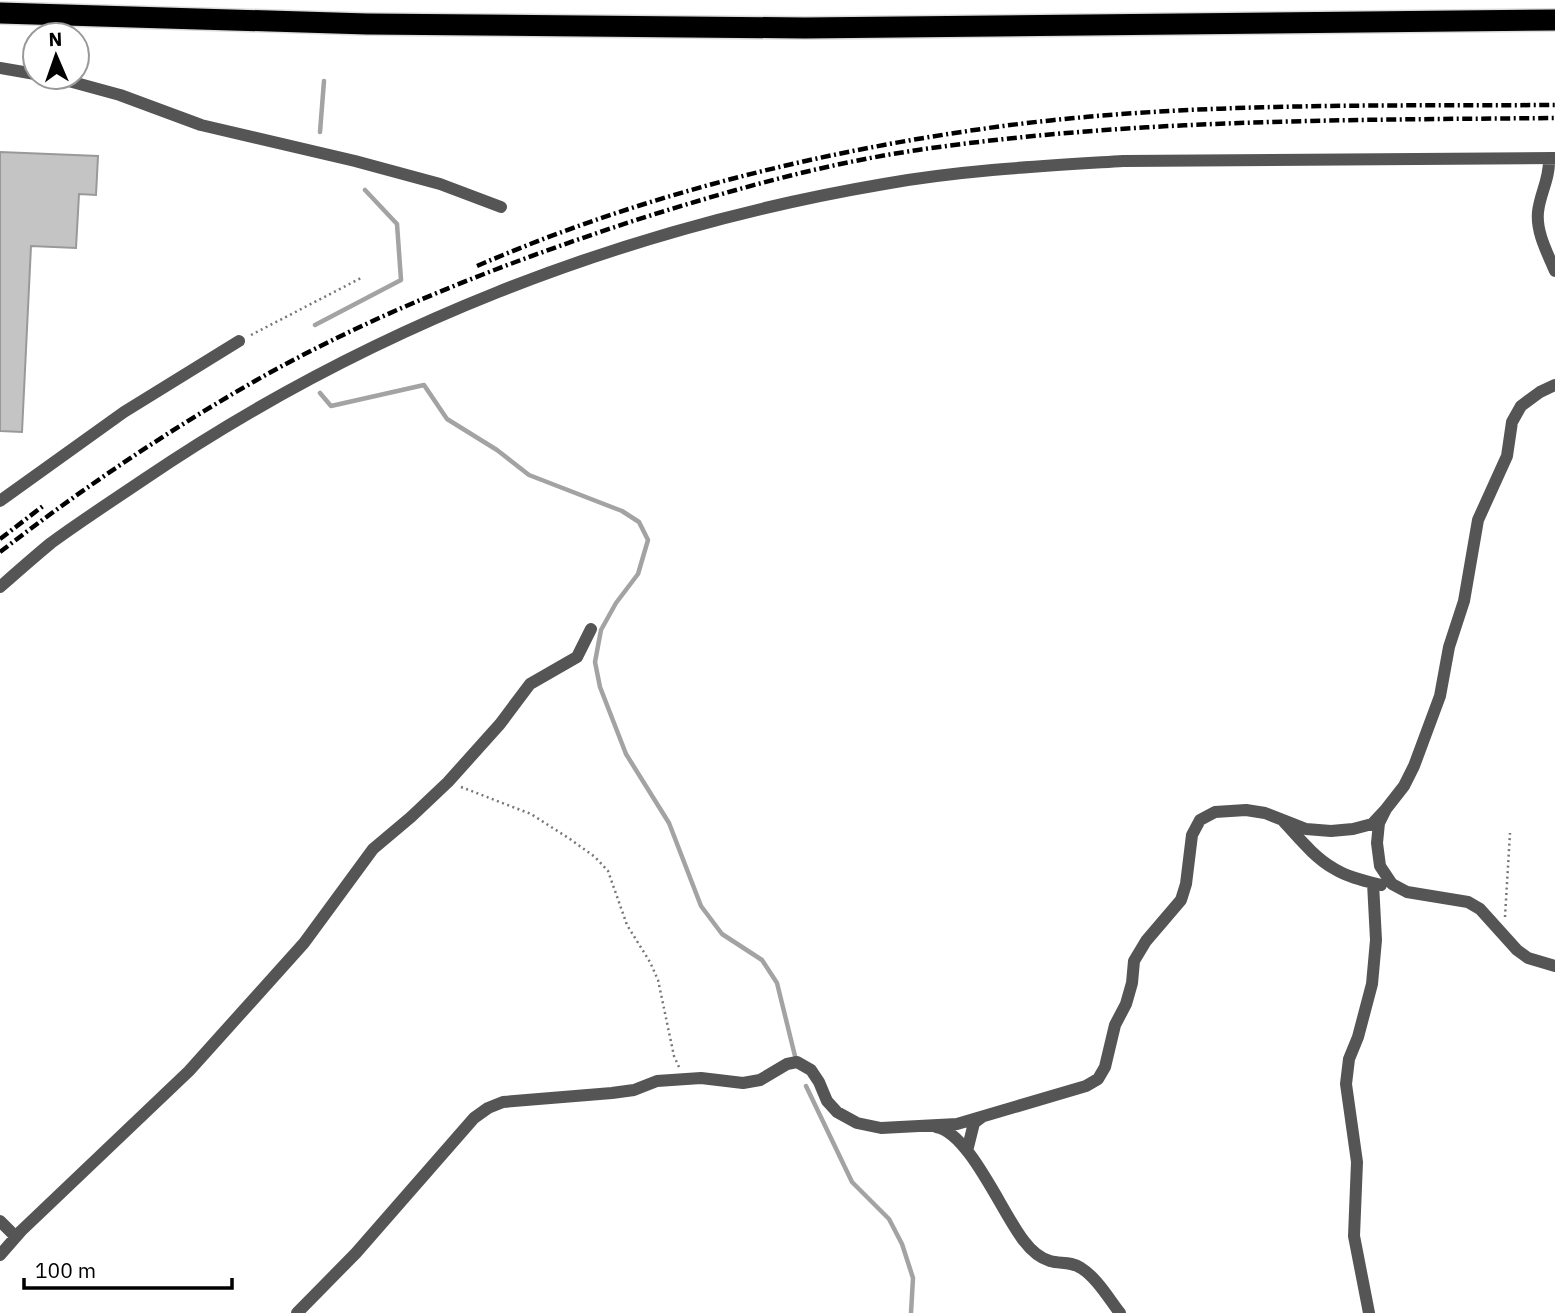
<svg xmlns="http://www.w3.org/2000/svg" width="1555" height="1313" font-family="'IBM Plex Sans',sans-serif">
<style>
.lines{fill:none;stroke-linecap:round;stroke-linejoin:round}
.stream{stroke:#a3a3a3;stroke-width:4.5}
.building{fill:#c4c4c4;stroke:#999;stroke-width:2}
.highway-casing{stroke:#dbdbdb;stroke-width:24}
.path{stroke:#777;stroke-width:2.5;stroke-dasharray:2 3.5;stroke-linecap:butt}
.street{stroke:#555;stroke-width:12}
.highway{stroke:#000;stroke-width:21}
.rail{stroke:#000;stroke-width:4.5;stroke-dasharray:10 3.5 2 3.5;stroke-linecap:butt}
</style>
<rect width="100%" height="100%" fill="#fff"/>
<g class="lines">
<path class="stream" d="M320,132L324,81
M315,325L401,280L397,224L365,190
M320,393L331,406L424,385L447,419L497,450L529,475L622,511L639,522L648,540L638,574L616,603L601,630L595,662L600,687L626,754L669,823L701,906L722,934L762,960L777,983L795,1056
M806,1086L852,1182L889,1219L902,1244L913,1278L911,1313"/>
</g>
<path class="building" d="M0,152L98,156L96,195L79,194L76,248L31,246L22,432L0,431Z"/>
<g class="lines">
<g class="highway-casing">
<path id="highway" d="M0,13L367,24L805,28L1555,20"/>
</g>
<path class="path" d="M251,335L363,277
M461,787L531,814L570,839L595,857L608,871L627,925L650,962L658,980L674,1056L679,1067
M1505,917L1510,833"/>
<path class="street" d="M0,68L35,74
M54,77L120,95L201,125L355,161L440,184L501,207
M1549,158C1550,179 1540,193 1538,212C1536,232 1547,252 1555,271
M1555,385L1540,392L1521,406L1512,422L1507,456L1478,520L1464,601L1449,647L1440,696L1414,766L1404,786L1386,809L1379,823L1377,843L1380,866L1392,884L1407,892L1468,902L1480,909L1517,950L1528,958L1555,966
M0,501L124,412L239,341
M0,587C17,572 34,557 51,543C81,521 112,501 143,480C365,329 619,229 884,184C963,170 1043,166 1123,161L1555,158
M1284,822C1299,838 1314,857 1333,868C1347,877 1365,881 1381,885
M936,1127C969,1132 1003,1215 1024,1241C1030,1249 1040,1258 1050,1261C1060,1264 1071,1261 1081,1268C1097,1278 1109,1299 1120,1313
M967,1151L974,1123L982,1117
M0,1221L16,1237
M0,1255L21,1231L189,1071L304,943L373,849L411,817L448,782L500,724L530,684L577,657L591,629
M297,1313L356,1253L474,1118L488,1108L503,1102L612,1093L634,1090L657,1081L701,1078L743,1083L760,1080L787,1064L797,1062L811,1070L819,1082L827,1101L837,1112L857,1123L881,1128L957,1124L1086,1086L1098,1079L1105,1067L1115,1025L1126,1004L1132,983L1134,961L1146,941L1181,900L1186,884L1192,835L1200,820L1215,812L1246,810L1265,813L1306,829L1331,831L1353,829L1372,824L1386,809
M1369,1313L1354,1236L1357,1162L1346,1084L1349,1059L1358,1037L1372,984L1376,940L1373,883"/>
<use href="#highway" class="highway"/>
<path class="rail" d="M477,266C643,194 824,150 1003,126C1186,102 1372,106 1555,105
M0,539L43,506
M0,552C83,488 170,429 262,377C380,311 508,262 636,220C728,191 822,164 918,150C1129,119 1342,120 1555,118"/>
</g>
<g transform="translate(56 56) rotate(358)"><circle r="33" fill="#ffffff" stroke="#999999" stroke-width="2"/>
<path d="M0-5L12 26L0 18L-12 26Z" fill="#000000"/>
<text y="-10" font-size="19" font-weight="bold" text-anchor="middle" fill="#000000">N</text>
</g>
<path d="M24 1278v10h208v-10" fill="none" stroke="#000000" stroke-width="3.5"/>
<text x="35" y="1278" font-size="21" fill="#000000" stroke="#ffffff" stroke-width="5" paint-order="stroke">100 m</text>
</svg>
